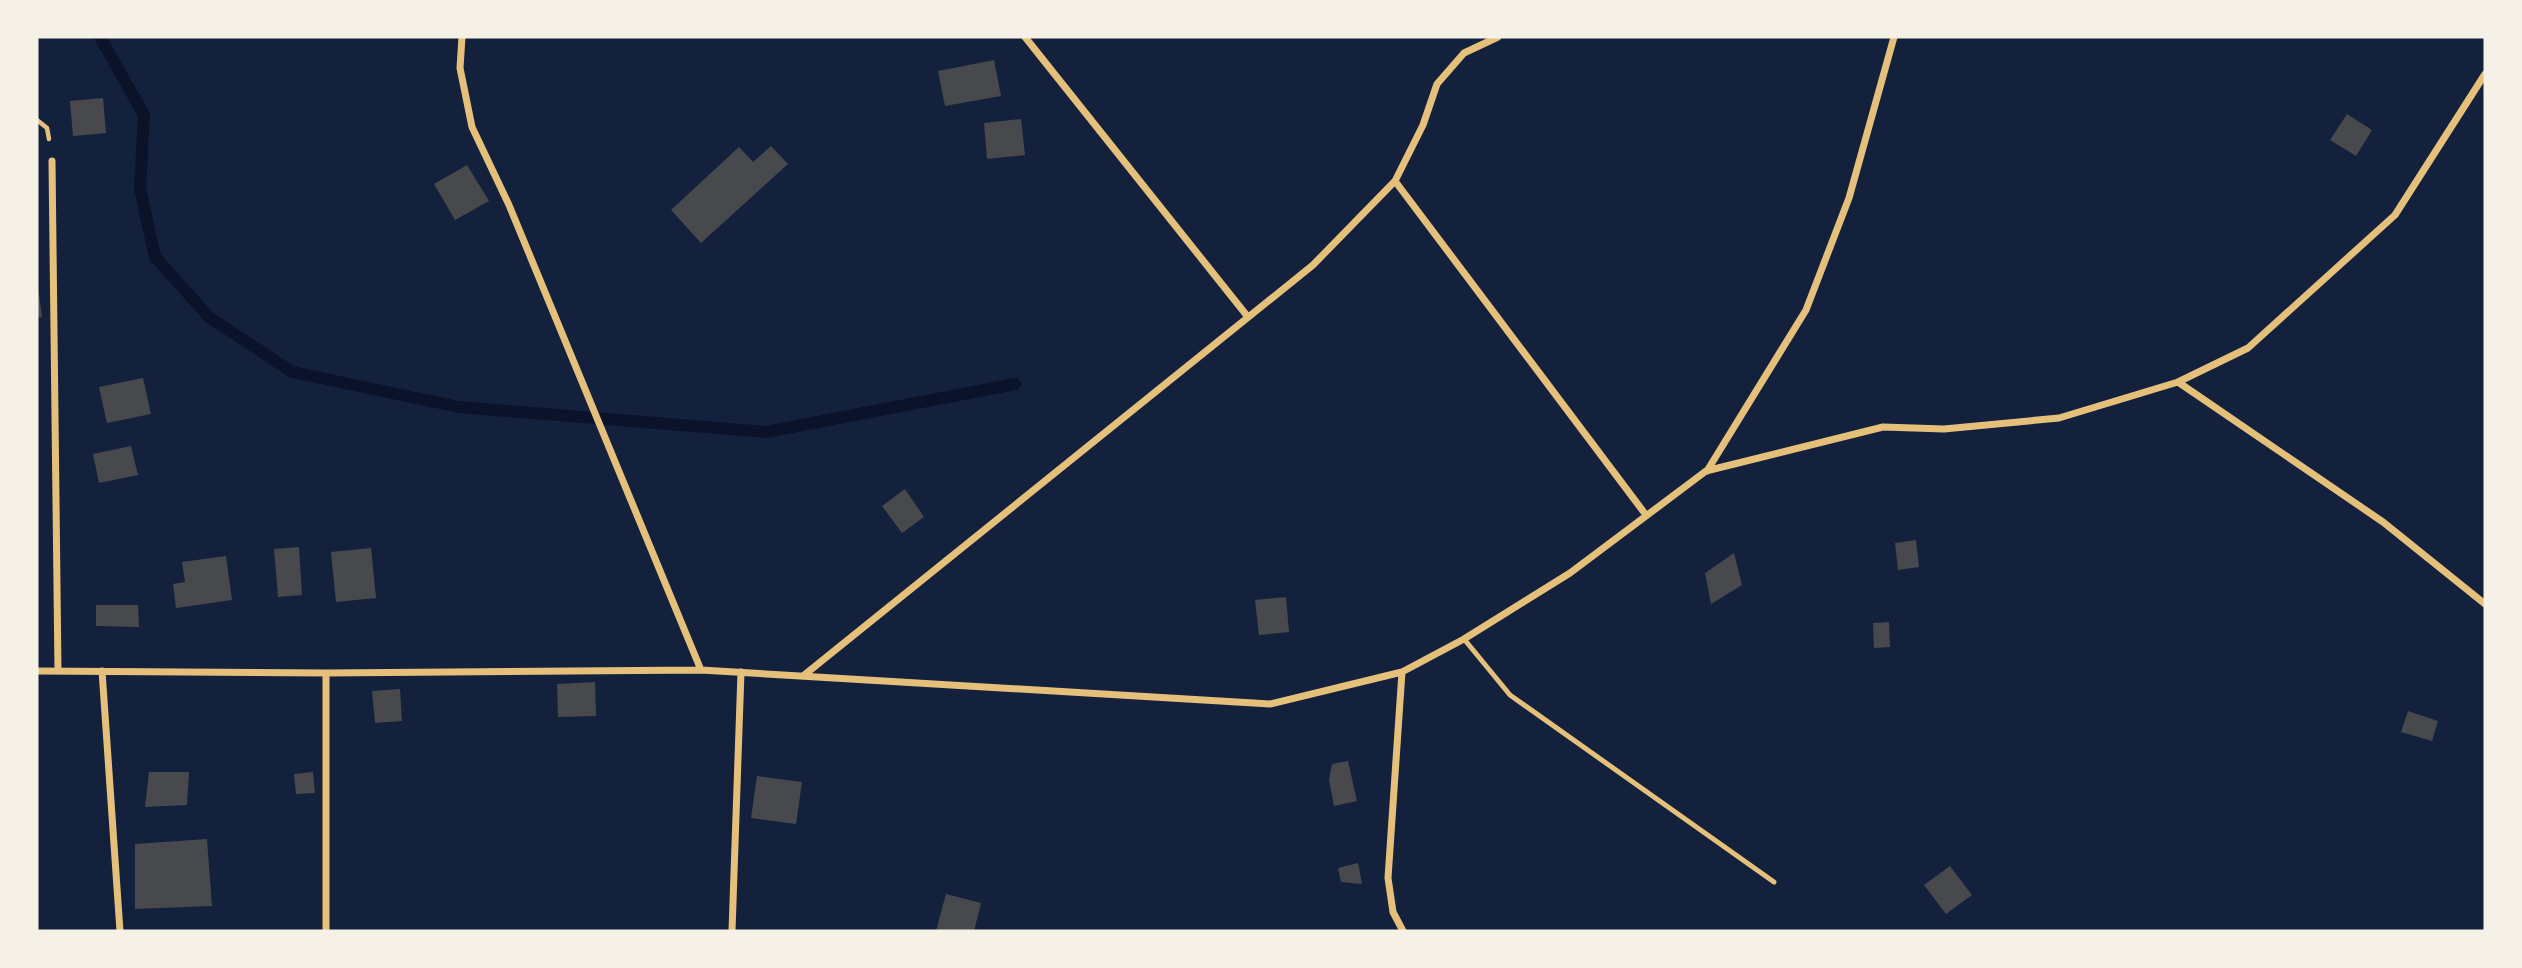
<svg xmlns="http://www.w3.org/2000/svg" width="2522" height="968" font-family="Helvetica,sans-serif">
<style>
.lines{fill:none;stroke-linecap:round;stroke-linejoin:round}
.stream{stroke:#0b132b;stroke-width:12}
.building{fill:#48494c}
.path{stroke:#e5c07b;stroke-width:4.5}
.service{stroke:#e5c07b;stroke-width:5}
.minor{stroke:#e5c07b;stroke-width:7}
</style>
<rect width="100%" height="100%" fill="#14213d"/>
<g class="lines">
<path class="stream" d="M100,37L144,115L140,188L155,257L209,317L292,372L459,407L766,432L1015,384"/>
</g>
<path class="building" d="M994,60L1001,96L945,106L938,71Z
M103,98L106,133L73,136L70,101Z
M2347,114L2372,130L2356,156L2330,140Z
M1021,119L1025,155L987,159L984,123Z
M771,146L788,164L701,243L671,210L739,147L753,162Z
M467,165L489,201L455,220L434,184Z
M37,279L42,317L37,318Z
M143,378L151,414L107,423L99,387Z
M131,446L138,475L99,483L93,454Z
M905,489L924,517L902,533L882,506Z
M1916,540L1919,567L1898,570L1895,543Z
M299,547L302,595L278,597L274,549Z
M371,548L376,598L336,602L331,552Z
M1734,553L1742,585L1711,604L1705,573Z
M226,556L232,600L176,608L173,584L185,582L182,562Z
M1286,597L1289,632L1259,635L1255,600Z
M96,605H138L139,627L96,626Z
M1889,622L1890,647L1874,648L1873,623Z
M595,682L596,716L558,717L557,684Z
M400,689L402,721L375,723L372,691Z
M2408,711L2438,721L2432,741L2401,732Z
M1348,761L1357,801L1334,806L1329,780L1332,764Z
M149,772H189L187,805L145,807Z
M313,772L315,793L296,794L294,774Z
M757,776L802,782L796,824L751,818Z
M207,839L212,906L135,909V844Z
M1358,863L1362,884L1341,882L1338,868Z
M1950,866L1972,895L1946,914L1924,885Z
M946,894L981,903L974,931H936Z"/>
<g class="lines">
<path class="path" d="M37,120L47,128L49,139"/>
<path class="service" d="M1464,639L1510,695L1774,882"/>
<path class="minor" d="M462,37L460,68L472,127L509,205L701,670
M1025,37L1248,317
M52,161L58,671
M1395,181L1646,515
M2178,382L2383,522L2485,604
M1707,471L1806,310L1849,198L1894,37
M37,671L326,673L701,670L1270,704L1402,672L1464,639L1570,573L1706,471L1883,427L1944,429L2059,418L2178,382L2248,348L2395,215L2485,74
M102,671L120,931
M1402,672L1388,878L1393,912L1403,931
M326,673V931
M803,676L1313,265L1395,181L1423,125L1437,84L1464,53L1498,37
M732,931L741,672"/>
</g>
<rect width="2522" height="968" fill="none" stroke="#f6f1e7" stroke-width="77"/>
</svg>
